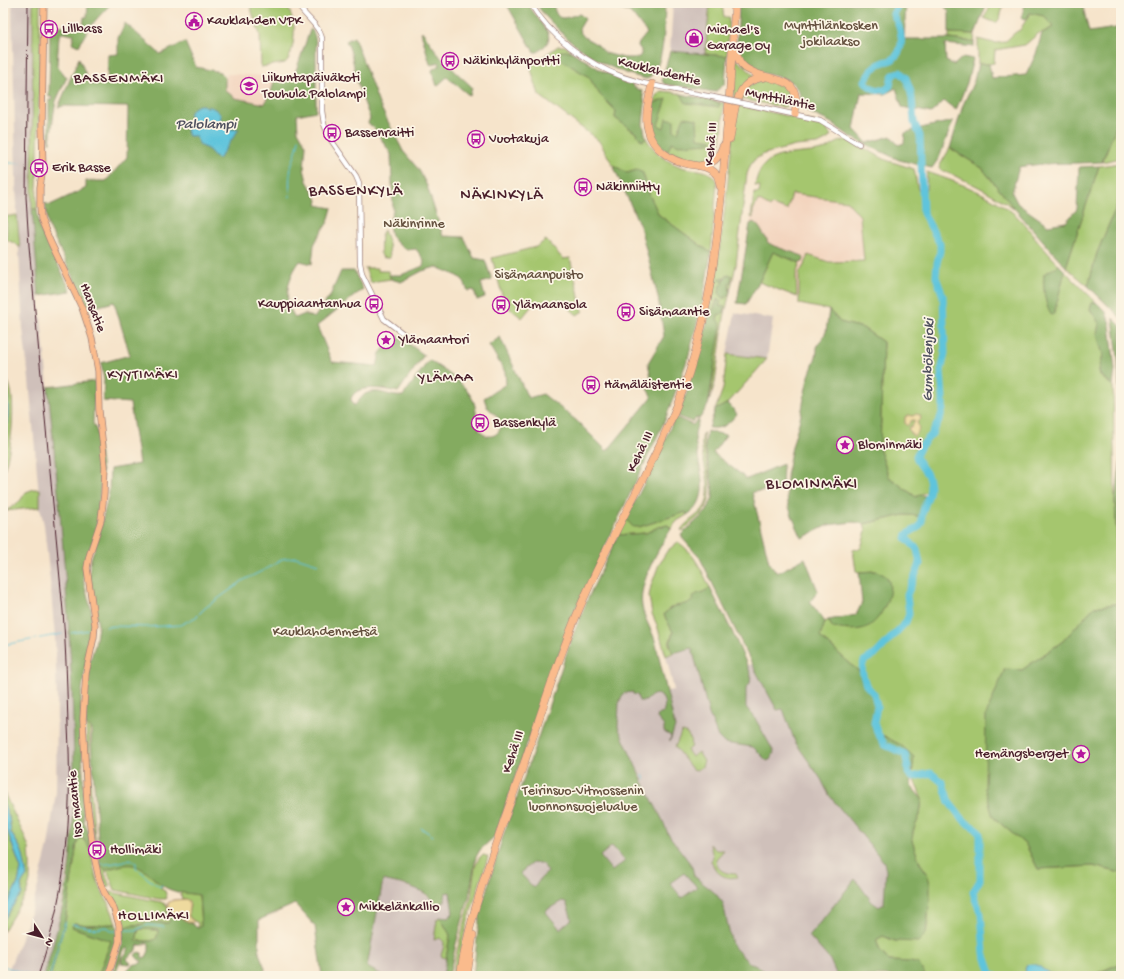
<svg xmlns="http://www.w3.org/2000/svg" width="1124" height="979" font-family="'Gochi Hand',sans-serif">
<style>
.built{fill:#f3d4be}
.industrial{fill:#cfc0ba}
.green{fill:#a5c66e;stroke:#78724c}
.forest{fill:#84ab61;stroke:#676546;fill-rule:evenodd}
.sand{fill:#eeda9e;stroke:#9c7c64}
.water{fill:#5ec4dc;stroke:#547284}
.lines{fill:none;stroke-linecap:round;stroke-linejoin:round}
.stream{stroke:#5ec4dc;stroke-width:1}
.river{stroke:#5ec4dc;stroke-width:7}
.minor-casing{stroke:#a0827b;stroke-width:6}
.major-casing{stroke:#a0827b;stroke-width:7}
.highway-casing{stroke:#a0827b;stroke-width:8}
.minor{stroke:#fff;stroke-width:4.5}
.major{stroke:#fabb8c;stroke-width:5.5}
.highway{stroke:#fabb8c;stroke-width:7}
.rail{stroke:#4a1f2b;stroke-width:1}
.minor-bridge-casing{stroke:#a0827b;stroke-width:6;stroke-linecap:butt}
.minor-bridge{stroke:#fff;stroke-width:4.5}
.labels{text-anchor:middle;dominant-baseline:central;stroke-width:3.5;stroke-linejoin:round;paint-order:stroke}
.poi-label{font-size:14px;fill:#4a1f2b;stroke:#fcf5e5;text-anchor:start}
.park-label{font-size:14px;fill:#65513f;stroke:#fcf5e5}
.street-label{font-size:14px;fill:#4a1f2b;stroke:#fcf5e5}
.neighbourhood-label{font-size:15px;letter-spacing:1px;fill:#4a1f2b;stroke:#fcf5e5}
.water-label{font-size:15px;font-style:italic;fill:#505160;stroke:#fcf5e5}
.quarter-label{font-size:16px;letter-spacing:1px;fill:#4a1f2b;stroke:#fcf5e5}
</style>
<rect width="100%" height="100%" fill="#fcf5e5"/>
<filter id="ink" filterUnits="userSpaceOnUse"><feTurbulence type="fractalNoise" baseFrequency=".025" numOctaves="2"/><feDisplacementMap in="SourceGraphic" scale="8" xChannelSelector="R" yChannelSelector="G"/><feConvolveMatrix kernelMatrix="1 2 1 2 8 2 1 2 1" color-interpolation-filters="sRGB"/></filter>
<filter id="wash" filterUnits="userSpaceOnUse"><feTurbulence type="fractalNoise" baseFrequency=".012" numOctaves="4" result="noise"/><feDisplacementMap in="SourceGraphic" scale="16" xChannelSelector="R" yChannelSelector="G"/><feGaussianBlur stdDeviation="0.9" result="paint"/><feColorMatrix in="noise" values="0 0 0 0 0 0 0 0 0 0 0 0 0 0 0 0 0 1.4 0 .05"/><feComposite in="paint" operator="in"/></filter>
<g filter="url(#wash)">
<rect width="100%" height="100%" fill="#f6e4cb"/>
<path class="built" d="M227,74L273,76L272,80L274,81L271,93H269L265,104L235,98L225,90V78Z
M792,194L847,201L860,216L864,255L856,261L829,262L816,257L808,255L807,260L799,274V297H797L796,275L800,263L803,262V256L774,246L767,242V239L752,223L750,224L751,217H753V211L758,200L769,207L770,204L787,210Z"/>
<path class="industrial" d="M13,3H33L32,209L39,296L61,518L71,664L74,745V810L69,863L57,930L44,976H6L27,924L37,890L48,846L56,792L57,702L55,638L50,581L44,525L40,507L29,380L23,329L17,215L12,9Z
M673,3H710L705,54L670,51Z
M735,313L773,319L767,359L727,354Z
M692,648L700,681L752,664L777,710L783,708L795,742L821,779L829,795L884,862L886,871L885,904L879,908L872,902L855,880L809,936L830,960L837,976H768L762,969L748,962L732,945L723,903L715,893L694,876L692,866L668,834L663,821L643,782L618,727L619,703L624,693L667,691L674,690L666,656Z
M613,845L625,861L612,871L600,856Z
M532,863L543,864L548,872L540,879L534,888L519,873Z
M684,872L697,887L682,898L670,883Z
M383,880L418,889L435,902L445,893L450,892L453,913L448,918H440L450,935L443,976H384L367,967Z
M562,901L566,902L572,919L560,930L544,911Z"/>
<path class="green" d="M33,3H41V5H40V34L41,35C39,75 39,116 38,157C38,174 36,191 37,209H32Z
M249,3H287C289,9 291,15 293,21C296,30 293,57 285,63L261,67L260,35Z
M710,3H720L722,5L724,17H729L727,56L705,54Z
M992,3H1004L1000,18L996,23L984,18Z
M1030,13L1044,16L1053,27L1042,33H1039L1025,45L995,50L994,63L989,64H978V39C987,41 999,46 1007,40C1012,36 1014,32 1020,30Z
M949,33L975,34L974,42L949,39Z
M558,46H565L571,51L558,58L589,77L600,95L616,111L615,118L636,133L642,141L646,138C653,150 665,161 679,166C693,172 709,166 717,182L711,253L659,215L649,194L643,173L637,170L627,173L613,165L599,141L539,95L530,66Z
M736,59L754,75V77L733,106Z
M764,80C772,81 780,82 786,87C796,93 794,106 782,107L740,99L749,85Z
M661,91L672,92L724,103C723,115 723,148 715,157C710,161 703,161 697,161C665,162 662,142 650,118C652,110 653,95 661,91Z
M738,105L819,123L827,126L828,132L831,135L828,139L818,144L795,146L764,154L754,160L750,166L747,174L743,207L736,265L724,318L715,383L708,405L713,380L717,346L720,335L717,320L718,314L724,313L725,307L719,306L717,299L714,308L709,315L716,274L726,200L732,140Z
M1121,114V158L1102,162Z
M846,138L886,160L914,169L918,190H926L927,172C956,182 983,191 1008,209C1025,221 1035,239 1049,254C1064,271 1080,286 1096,302L1092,303L1090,309L1099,323L1098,334L1103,355L1099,370L1100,376L1113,386L1115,501L1118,565L1121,579V603L1094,607L1063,641L1022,670H1004L993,817L1026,845L1038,869L1093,866L1121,873V963L1090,976H925C919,960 904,962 889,961L880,951L876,940L883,936L895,941L926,934L930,900L927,873L920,863L912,841L913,831L920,815L922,799L915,782L877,732L874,723L877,706L874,694L866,685L863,675L820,637L825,622L828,620L833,628L850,630L876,571L859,572L856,571L853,550L861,548L866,531L864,524L904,515L921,516L930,490L916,497L889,477L880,451L883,342L863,328L840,322L829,310L799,304V274L807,260L808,255L829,262L864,261L860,216L847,201L792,194L787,210L771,205L770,207L758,200L753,211V218L751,217L754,193H759L760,186H755C761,147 794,157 822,150C830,149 837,140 844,141Z
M950,148L982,168L1014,208C991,193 968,180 942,171L939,167Z
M1121,163V195L1097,253L1088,286L1066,267L1099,166Z
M17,215L20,248L16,244L7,240L6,237C8,233 6,227 7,222L3,220V217Z
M384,230L389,244L390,258H385V257L383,258L380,253C382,244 378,237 384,230Z
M546,240L563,259L570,258L578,291L580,304L583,311L577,315L560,300L534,303L522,318L508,307L503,298L492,258L536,247Z
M773,252L800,263L796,275L797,297L759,282Z
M365,268H378V271H388L391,279L377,281L371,283Z
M727,354L767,359L728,403L715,410L723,389Z
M3,376C18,383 12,440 8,455C7,461 5,467 3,473V458L8,416V395L3,384Z
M703,433H704C701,458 720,491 703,512C697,519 689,524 682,531L681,530C687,520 699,516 705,506C715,485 697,456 703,433Z
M34,489H40V507L6,511L20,501L26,492Z
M686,512L687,515L677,521L671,529L668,525L658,527L646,533L618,535L626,519L639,527Z
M678,542C694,553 702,570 710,588C701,592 696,602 686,605C676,608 670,604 664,615L673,632L669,644L673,653L666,656L657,625L652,614L649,596L651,586L659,564L667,551Z
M86,725L90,728C88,766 92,806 96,845L94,838L89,805Z
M683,732L687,734L692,741L690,743L692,746L687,750L692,757L698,752L704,761L702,767L697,770L692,769L675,747L681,733Z
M3,791L24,835L29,848L30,862V881L27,892L3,932V921L22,889L21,884L27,876L21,849L11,833L9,817L3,802Z
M3,819L21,869L18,883L3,911Z
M81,838C92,845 92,858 94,869C98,889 112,905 116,924L87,925L74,923L72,927L111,941L98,976H50L65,922L77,843Z
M710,844C717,852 716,850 724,850L716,859C716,871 726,874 736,874L738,877C725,880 716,874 711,861L713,856L710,845Z
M484,855L488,857C476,896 462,935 456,976H452C456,949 465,924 471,897C473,886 473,863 481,856Z
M100,864L106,870C113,868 126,862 134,864C143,867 155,879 162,886L161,889L165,891L167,898L166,899H159L115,890L108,872L106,871L105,873L110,887L107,888L101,874Z
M111,892L161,902L167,905L168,911H166V916L170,920L168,923L162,922L131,925L124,928L120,914L109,893Z
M180,892L199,895L201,926L198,929L197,927L198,923C189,919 186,915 190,906L186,899H182Z
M440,917L450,935L446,959L441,956C442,949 448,942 439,938L434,940L437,919Z
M139,929L158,930V933L156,939L151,941H136Z"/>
<path class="forest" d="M88,3H112C99,16 87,28 79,46L72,43L74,34L62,33L59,36L57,65L60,71L67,77L56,101L54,112L50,142L49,143V100H52V97H49L50,26H83L84,17H87Z
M506,3H527L547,31C552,41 545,46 538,52H534Z
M536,3H553C557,25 564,17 580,14L585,19L579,29L580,32L584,37L598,45L605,53L624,58H637L641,55V50L638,46L639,43L647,33L630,12L607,7L604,3H665C664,24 666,67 647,79C609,70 582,54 555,26C548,19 541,12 536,3Z
M739,3H906L904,39H949L974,42V47L945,44L946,61L954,65L963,57L973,59L967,83L956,110L944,101L931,113L902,107L896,88L885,94L861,93L854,129L867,143L891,136L898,145L904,143L905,133L921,128L953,121L939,158L932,168L899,160L851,137L830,122L808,112L801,100L799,92L794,84L783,78L759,72L745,65L739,55L737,43Z
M942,3H987L975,34L949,33V12Z
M1020,3H1056L1059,5L1061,3H1082L1089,32L1116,28L1121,24V114L1102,162C1074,164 1046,162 1019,167L1012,193L1018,204L1048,225L1066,222L1077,209L1079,167L1099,166L1066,267L1014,208L982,168L950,148L963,105L974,81L978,64H989L992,78L1026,75L1036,54L1042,33L1053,27L1044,16L1030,13L1026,19L1021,18L1025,5Z
M125,23L160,54L185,42L196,67L220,72L225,78V90L235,98L265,104L269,93H271L274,81H272V78L285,80L294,76L310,30L311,29C315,33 315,38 316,43V111L297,115L298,131L306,145L304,169L307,181L318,200L317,205L332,208L328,222L318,237L314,245L312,264L300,261C291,273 286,287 288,303C289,308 293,314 295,318L305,314L314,318L330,296L341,271H354L363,289L317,326L332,362L377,366L380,353L397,335L424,355L398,392C385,389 356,383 351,399L354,406C358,402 361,397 365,394C378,387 390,398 403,396L429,360C446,372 466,383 474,402C477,411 476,421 479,430L487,436C496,437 500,432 502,423L495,414L487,407L484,398L506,384L505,372L489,345L500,337L528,398L543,394L577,421L607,451L652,397L647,389L651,377L648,363L664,336L658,297L640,226L613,165L627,173L637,170L643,173L649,194L659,215L711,253L702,305L688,358L665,420L576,608L542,700L495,836L480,850L476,857L469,897L456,944L449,976H443L450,935L440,917L448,918L453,913L450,892L445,893V902L441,903L437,909C430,887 402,885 383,880L367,967L384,976H322L315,926L295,904L259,920V953L265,968L264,976H121L132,965L141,963L142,961L139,960L135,955L138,952L142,953V958L146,957L149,951V944L146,943L143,945H138L137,950L127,958L128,961L131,963L130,964L121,963L122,959L129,949L127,947L124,950L115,975L118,976H112L122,945L124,928L131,925H141L144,922L168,923L170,920L165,914L168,911C177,919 190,920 197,928L201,926L199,895C187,893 173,893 163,886C158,883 155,879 151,876C133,860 127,864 105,870L100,864L91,743L92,729L86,725V697L90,661L95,645L98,626L89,575L91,558L98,539L109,493L110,469L139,464L130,403L103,401L104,380L101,363L130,355L114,302L88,309L48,225L45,203L50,205L86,188V181H106L127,157L128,107L63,106L58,108L79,58L90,84H107L108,55L118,54V38ZM139,929L158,930V933L156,939L151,941H136Z
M422,31L441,58L472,87L470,96L447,77L437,86L432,71L433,69L440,65L439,62L432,65L430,64L421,32Z
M354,37L379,104L403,151L419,170L427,186L443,236L464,237L474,258L485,260L492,280L481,283L485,297L477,300L474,290L468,291L463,280L458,276L436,267L422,271L401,282L391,279L389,275H401L423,266L424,260L416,249L407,250L398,244L391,236L389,224L393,210L391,154L374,128L368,123L370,118C365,105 360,93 357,80C353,66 353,53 346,41Z
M560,51H571L602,71L630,82L634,87L642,91L645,104L643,124L646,138L642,141L636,133L615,118L616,111L600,95L589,77L558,58Z
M670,51L727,56L725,83L715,92L664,84L662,80Z
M681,94L720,103L719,107L686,103Z
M667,99L658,125L664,128L666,118L674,120V131L678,132L684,117L697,119L698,138L713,140L710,143L679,145L672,142L667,152C648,137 648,125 654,103Z
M1121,195V318L1088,286L1097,253Z
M32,209H37L40,229L71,291L39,296Z
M753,222C760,225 762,234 767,239V242L774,246L803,256L804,259L803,262L800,263L773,252L759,282L746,304L737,303L750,224Z
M1059,265L1065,271L1054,314H1051C1044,302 1043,288 1044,274Z
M730,274L732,276L731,282L729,283L730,292L726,298H723L719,293L720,285H722L724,283L721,281L719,278H724V282L726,276Z
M718,299L721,301L719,306L725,307L724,313L718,315L717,320L720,322L721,326L708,405L700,418H696L693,422H692L677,416L687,392L709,315L714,308Z
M1096,302L1106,312L1110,324L1115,370L1113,386L1100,375L1099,370L1103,355L1097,334L1099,323L1090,309L1092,303Z
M829,310L840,322L863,328L883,342L880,451L889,477L916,497L919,495L928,496L921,516L904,515L864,524L853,522L828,525L802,538C797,527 791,515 788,504C783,475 792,446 800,419C803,407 804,395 807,383C809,372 818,358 817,347L826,332Z
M1113,318L1121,326V450L1118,359Z
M95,381L93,423L97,432L102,472L96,533L83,566L84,584L91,608L92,618L81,698V719L84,800L83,801L84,823H85L89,833L91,850L84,840L82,838L77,843L65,922L51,975L50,976H44C55,938 66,900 70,861C76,804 74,748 72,692C68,590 58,489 48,387Z
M728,403L737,414C727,425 724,429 709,428L715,410Z
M675,417L693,425L697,420H699C697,425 695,431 695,436C696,462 715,498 687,515L686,512L639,527H633L626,519L653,466Z
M707,431L726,435L713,453L747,479L783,464L782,489L752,492L769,562L777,573L805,558L818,591L810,602L825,622L820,637L863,675L866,685L874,694L877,706L874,723L877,732L901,745L914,757L911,786L922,799L920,815L913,831L912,841L920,863L927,873L930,883V900L926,934L918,942L895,941L883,936L876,940L880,951L889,961L911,962L919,964L925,976H837L830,960L809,936L855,879L872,902L879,907L884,904L886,871L884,862L829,795L821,779L795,742L783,709L777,710L752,664L700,558L683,539L681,535L707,511L713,497V490L705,447Z
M1121,459V579L1118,565L1115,501Z
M668,525L671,529C659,548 638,583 642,606C644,618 651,629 655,640L675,727L670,741L671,736L664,732V726L657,718L658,715L663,713C665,706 666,702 661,696C654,692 651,696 646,701H639L637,695L633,694V692L624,693L619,702L618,727L643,782L663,821L668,834L692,866L694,876L715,893L723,903L732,945L748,962L762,969L768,976H473L480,912L504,833L529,764L571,640L589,596L618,535L646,533L658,527ZM612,846L625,861L612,871L600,856ZM532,863L543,864L548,872L540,879L534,888L520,873ZM684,873L697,887L682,898L670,883ZM562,901L566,902L572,919L560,929L545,911Z
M876,571C880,573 886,575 888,579C895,592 880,622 867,627C856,632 844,629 833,628L828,620L856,615L862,603L859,572Z
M710,588L732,631L751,674L750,683L746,688V707L756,720L774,752L771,759L767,761L753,747L724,743L718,737L709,714L692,648L673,653C668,644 671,642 673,632L664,615C671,603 682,607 693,601V597L698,593H701Z
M1121,603V873L1093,866L1038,869L1026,845L993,817L985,789L986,715L1005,669L1022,670L1063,641L1094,607Z
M74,923L87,925L116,924C120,941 111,960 106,976H98L111,941L72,927Z
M1121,963V976H1090L1094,975Z"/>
<path class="sand" d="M916,414L920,415L921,419L917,422C920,428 919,434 913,436L908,428L912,426L915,420H912L907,426L905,424V417L909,415L913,416Z
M186,899L189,901C191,909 184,917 194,921L192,923L173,915L168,911V903L173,900Z"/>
<path class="water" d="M199,105H203L206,107C213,106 216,110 221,115C219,127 230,131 239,129L222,154L221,157L217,159L209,150L200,145L195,136H188L186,130C187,128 189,127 190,125C194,116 182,114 199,105Z
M3,384L8,395V416L3,458Z
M3,802L9,817L11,833L21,849L23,855L27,876L21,884L22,894C14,902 10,912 3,921V911L18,883L21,869L3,819Z
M1031,964C1039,964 1040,968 1046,971C1049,974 1052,973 1055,976H1027L1025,969L1027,965Z"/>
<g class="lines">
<path class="stream" d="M3,163H17
M20,163H21
M290,197C289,184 289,170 294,158C296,151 298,146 299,139
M106,627L114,626L147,627L180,625L196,617L205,608L240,583L242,581L270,567L282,559L296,557L318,564
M71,633L89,630
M3,645L62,634
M643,775L645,780
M421,828L433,836
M102,864C109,865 124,861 131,859L136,863V868L143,873L147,878L160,887L162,885
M72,924L97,929L105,927L109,928L111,931H117
M125,930H136L148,925L164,927
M3,966L32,976
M50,976L65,922H66"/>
<path class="river" d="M899,3L893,14C901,27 907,48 893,59C891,61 887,61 884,62C874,65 870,72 865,81C870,89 876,90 885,90L890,86C891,79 891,73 900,72L906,78L910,89L912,98L914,122L920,136L923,213L940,244V251L937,263L936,277L943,296L945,354L941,371L943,398V409L940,419L932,434L921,446L916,456C920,470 929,469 930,487C930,499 920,509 922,521L919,527L907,534L906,538L917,549L920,564L907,595L909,614L906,622L877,653L864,661L862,668L863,675L866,685L874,694L877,706L874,723L877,732L885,745L905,754L908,767V773L912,777L931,773L943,783L949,802L959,815L967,823L975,828L980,833V880L973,892L975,899L981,914L984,953L991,973L995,976"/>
</g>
</g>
<g filter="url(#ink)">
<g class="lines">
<g class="minor-casing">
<path id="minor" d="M297,3C303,16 318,23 322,38V111L324,124L329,137L356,176L359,183L360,263L362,274L384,319L405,335
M530,3C550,36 587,64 623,77C652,87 683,91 713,97
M746,104L820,120L859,144"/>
</g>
<g class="major-casing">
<path id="major" d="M44,3L42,126L43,168L40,187V206L41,219L50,241L82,308L92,338L98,371L99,410L105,466L104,494L101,520L89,556L87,568L95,625L94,637L86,673L83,719L87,802L94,856L99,879L104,892L114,909L119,925V942L108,976"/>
</g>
<g class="highway-casing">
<path id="highway" d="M736,47C737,52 737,58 740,62C743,68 749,70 755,73C781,83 801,77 795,114
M652,84C649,97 644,118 648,130C652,148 671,161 688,164C697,166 710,166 716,174C719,177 719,182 720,186
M730,139C733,123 734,93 748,83C753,79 760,78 766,77
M699,166C715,162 717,161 723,146
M460,976C471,907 497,841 520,775C542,712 561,647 589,587C621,516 664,448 689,373C710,307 717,246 723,177C728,119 732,61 735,3
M467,976L473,935"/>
</g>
<use href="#minor" class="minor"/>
<use href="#major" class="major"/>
<use href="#highway" class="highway"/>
<path class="rail" d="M28,3L26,197L29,246L63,611C66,649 67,688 68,726C70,764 70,802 67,839C63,886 53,932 38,976"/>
<g class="minor-bridge-casing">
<path id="minor-bridge" d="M713,97L746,104"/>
</g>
<use href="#minor-bridge" class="minor-bridge"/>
</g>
</g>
<defs>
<g id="civic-ring" transform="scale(0.9)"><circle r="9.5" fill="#fcf5e5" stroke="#b5179e" stroke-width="1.5"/><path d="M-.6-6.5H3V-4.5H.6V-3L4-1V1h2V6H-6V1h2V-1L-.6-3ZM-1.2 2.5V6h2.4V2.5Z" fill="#b5179e"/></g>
<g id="bus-ring" transform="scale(0.9)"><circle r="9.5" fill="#fcf5e5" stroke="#b5179e" stroke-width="1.5"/><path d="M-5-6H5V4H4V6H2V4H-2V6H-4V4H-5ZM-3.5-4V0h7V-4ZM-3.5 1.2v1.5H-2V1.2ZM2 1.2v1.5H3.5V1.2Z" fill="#b5179e"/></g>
<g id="shop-ring" transform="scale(0.9)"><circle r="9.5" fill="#fcf5e5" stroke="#b5179e" stroke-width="1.5"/><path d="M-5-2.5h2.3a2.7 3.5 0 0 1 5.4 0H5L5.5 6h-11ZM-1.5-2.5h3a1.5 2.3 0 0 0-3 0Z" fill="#b5179e"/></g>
<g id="school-ring" transform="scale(0.9)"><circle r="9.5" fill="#fcf5e5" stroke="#b5179e" stroke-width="1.5"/><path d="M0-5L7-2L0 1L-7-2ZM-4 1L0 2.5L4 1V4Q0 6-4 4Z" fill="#b5179e"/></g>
<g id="sight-ring" transform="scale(0.9)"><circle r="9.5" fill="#fcf5e5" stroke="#b5179e" stroke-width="1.5"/><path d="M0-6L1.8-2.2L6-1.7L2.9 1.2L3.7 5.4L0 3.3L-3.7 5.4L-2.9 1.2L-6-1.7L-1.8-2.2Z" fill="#b5179e"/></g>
</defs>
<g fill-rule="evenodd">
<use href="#civic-ring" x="194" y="21"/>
<use href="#bus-ring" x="49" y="29"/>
<use href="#shop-ring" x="694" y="38"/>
<use href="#bus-ring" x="450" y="61"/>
<use href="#school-ring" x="249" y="86"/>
<use href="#bus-ring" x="332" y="133"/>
<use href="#bus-ring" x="476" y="139"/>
<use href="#bus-ring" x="39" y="168"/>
<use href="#bus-ring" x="583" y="187"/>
<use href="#bus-ring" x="374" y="304"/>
<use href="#bus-ring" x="501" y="305"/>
<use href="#bus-ring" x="626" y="312"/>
<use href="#sight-ring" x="386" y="340"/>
<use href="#bus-ring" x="591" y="385"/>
<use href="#bus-ring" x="480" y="423"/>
<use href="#sight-ring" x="845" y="445"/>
<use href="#sight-ring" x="1081" y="754"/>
<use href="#bus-ring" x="97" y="850"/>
<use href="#sight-ring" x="346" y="907"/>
</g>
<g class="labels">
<g class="poi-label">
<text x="207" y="21">Kauklahden VPK</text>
<text x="62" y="29">Lillbass</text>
<text x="707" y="30">Michael's<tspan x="707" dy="16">Garage Oy</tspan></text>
<text x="463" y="61">Näkinkylänportti</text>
<text x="262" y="78">Liikuntapäiväkoti<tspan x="262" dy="16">Touhula Palolampi</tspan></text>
<text x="345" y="133">Bassenraitti</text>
<text x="489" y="139">Vuotakuja</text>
<text x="52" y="168">Erik Basse</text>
<text x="596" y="187">Näkinniitty</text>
<text x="361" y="304" text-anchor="end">Kauppiaantanhua</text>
<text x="514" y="305">Ylämaansola</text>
<text x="639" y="312">Sisämaantie</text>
<text x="399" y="340">Ylämaantori</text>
<text x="604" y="385">Hämäläistentie</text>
<text x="493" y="423">Bassenkylä</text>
<text x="858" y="445">Blominmäki</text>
<text x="1068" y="754" text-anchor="end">Hemängsberget</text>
<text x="110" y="850">Hollimäki</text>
<text x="359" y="907">Mikkelänkallio</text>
</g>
<g class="park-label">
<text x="831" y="26">Mynttilänkosken<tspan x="831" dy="16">jokilaakso</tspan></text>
<text x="414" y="224">Näkinrinne</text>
<text x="539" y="275">Sisämaanpuisto</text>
<text x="325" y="632">Kauklahdenmetsä</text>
<text x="583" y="791">Teirinsuo-Vitmossenin<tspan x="583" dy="16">luonnonsuojelualue</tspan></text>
</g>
<g class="street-label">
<text transform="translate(659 72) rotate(14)">Kauklahdentie</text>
<text transform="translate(780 100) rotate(12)">Mynttiläntie</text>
<text transform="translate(712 144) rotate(-85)">Kehä III</text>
<text transform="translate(92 308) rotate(69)">Hansatie</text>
<text transform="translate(641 452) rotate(-64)">Kehä III</text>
<text transform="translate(514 752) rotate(-71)">Kehä III</text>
<text transform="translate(76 804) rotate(-95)">Iso maantie</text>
</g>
<g class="neighbourhood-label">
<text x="119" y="79">BASSENMÄKI</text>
<text x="143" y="375">KYYTIMÄKI</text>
<text x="446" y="378">YLÄMAA</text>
<text x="154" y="916">HOLLIMÄKI</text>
</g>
<g class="water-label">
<text x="206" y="125">Palolampi</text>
<text transform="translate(929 360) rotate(-89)">Gumbölenjoki</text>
</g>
<g class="quarter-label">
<text x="356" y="192">BASSENKYLÄ</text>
<text x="502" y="196">NÄKINKYLÄ</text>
<text x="812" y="485">BLOMINMÄKI</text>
</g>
</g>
<rect width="1124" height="979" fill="none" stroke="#fcf5e5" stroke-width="16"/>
<g transform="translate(42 937) rotate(126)" stroke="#fcf5e5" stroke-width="3" paint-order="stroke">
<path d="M0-3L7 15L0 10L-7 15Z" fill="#4a1f2b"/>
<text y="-6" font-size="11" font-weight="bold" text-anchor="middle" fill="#4a1f2b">N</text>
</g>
</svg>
